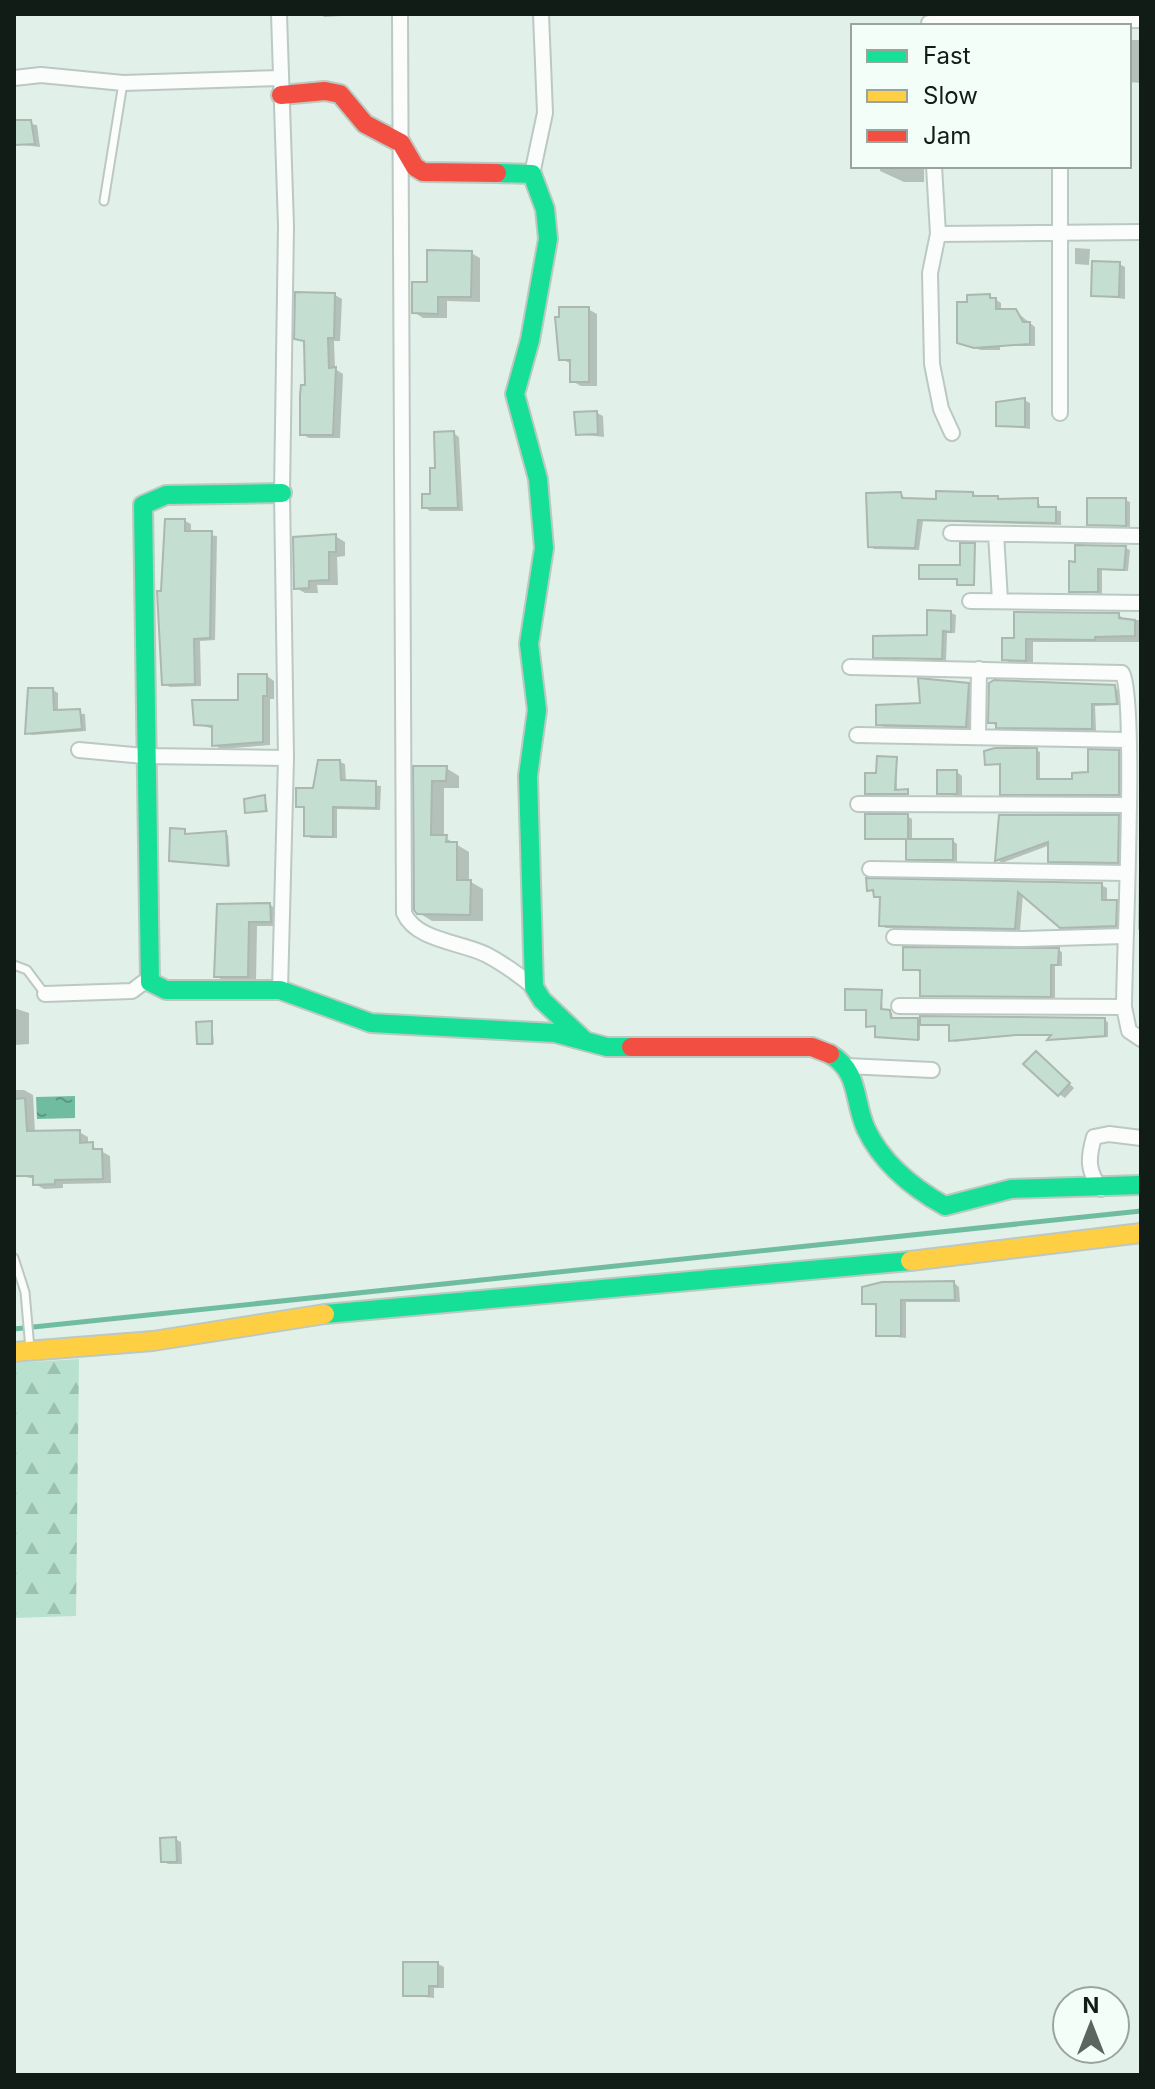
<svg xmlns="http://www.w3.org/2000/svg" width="1155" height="2089" font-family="Inter,sans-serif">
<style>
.forest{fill:url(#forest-firs)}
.water{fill:url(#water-ripples)}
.shadow{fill:#0003}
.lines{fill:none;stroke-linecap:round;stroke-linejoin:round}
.stream{stroke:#70bca0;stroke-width:5}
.building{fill:#c4ded2;stroke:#abb7b1;stroke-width:2}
.lane-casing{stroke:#bcc8c2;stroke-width:11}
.street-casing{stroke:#bcc8c2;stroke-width:18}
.fast-casing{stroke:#bcc8c2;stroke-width:22}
.slow-casing{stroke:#bcc8c2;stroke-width:22}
.jam-casing{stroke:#bcc8c2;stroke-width:22}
.lane{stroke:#fafdfc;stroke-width:7}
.street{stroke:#fafdfc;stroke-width:14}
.fast{stroke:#16e098;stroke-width:18}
.slow{stroke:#ffcf43;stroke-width:18}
.jam{stroke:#f24e42;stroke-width:18}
</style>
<defs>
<pattern id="forest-firs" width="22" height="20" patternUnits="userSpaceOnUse" patternTransform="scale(2)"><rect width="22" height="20" fill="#b8e2cf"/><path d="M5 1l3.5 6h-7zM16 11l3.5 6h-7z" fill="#9dc1b1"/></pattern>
<pattern id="water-ripples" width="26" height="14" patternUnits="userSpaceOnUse" patternTransform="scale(2)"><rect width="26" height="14" fill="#70bca0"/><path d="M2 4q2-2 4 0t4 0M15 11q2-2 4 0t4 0" fill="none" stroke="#5b9881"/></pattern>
</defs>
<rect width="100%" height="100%" fill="#e1f0e9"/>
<path class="forest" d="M79,1359L76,1616L14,1618V1363Z"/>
<path class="water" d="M75,1096V1118L37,1119L36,1097Z"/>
<path class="shadow" d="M320,14H342V16L324,17Z
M1129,40H1141V83L1129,82Z
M14,122L37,125L40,147L15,144Z
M880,166H924V182H904L880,171Z
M1075,248L1090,249L1089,265L1075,264Z
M471,253L480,258V302L447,301V318H423L414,312L429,284Z
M1119,264L1125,267V299L1093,295Z
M335,295L342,299L340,341H334L335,369L343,374L340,438H309L302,434L306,343L296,338Z
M990,296L1001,303V311H1015L1035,327V346H1000V350H981L965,345Z
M588,309L597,314V386H581L572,381V364L561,359Z
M1024,400L1030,403V429L998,425Z
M597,413L603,416L604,437L577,434Z
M453,433L459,437L463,511H430L424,507L432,496L437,470Z
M901,494L906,500L938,501L972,494L1003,501L1037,500L1042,509L1061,511V525L923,521L919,550L874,549L870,546Z
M1125,500L1130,502V527L1089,524Z
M185,521L191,524V533L217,536L215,640L200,641L201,686L170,687L164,684L163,593Z
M335,536L345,542V556L337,557L338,585H317L318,593H305L296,588Z
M974,545L975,585H961V567Z
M1125,548L1130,550L1128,571L1102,570V594L1071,591V564Z
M951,613L956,615L955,633H947L946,661L875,656L929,637Z
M1118,615L1127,620H1141V642H1033V664H1012L1004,659V640Z
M267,676L274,681V699H270V745L221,749L214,745V729L196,724L240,702Z
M968,685L974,688L971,729L884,727L878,724Z
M1114,687L1118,690L1120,705L1095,706L1096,731L1002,729L990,722Z
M53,690L58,693V712L85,714L86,731L32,735L27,733Z
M1141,746V931L1138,929Z
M1036,750L1040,752V781H1074L1090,774L1118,752L1122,754V796L1002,793V765L987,764Z
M896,759L897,792L909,794H869L878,775Z
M340,762L345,764L346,782L381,786L380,810L337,809V838H311L306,835V809L298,806Z
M416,768H446L459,776V788H444V837L469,852V881L483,889V921H432L419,913Z
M957,772L962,776V797L939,793Z
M265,797L268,812H247Z
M907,816L912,819V841H953L957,844V862L912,861L908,858V840L867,838Z
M1118,817L1123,820L1122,865L1055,864L1050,861V845L1002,863L998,860Z
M184,831L186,836L228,835L230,866L173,861Z
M1101,885L1107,888V902L1122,905L1121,928L1068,930L1023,894L1020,931L886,928L881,925L882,900L869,889Z
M270,905L278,910V926H257L256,981H224L216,976L219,906Z
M1058,950L1062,952V966H1055V998L926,997L922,995V972L905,969Z
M881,992L883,1011L892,1013L893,1020H1104L1108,1022V1037L1052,1040L1053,1036L1021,1035L954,1042L951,1026L920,1023V1040L879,1037L877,1026L868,1025V1010L847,1009Z
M14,1008L29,1013V1044L14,1045Z
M212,1023L214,1044L199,1043Z
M1042,1057L1074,1088L1065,1098L1059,1094Z
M14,1090H24L33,1095L35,1133L79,1132L88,1137V1144L110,1156L111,1183L63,1184V1188L44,1189L35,1184V1179L17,1175L14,1167Z
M954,1283L959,1287L960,1302H906V1338L878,1335V1306L864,1303Z
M175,1839L181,1842L182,1864H168L163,1861Z
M438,1964L444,1967V1988H434V1998L405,1995Z"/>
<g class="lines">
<path class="stream" d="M14,1329L1141,1211"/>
</g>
<path class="building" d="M14,120H31L35,144L14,145Z
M427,250L472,251L471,297H438V314L412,313V282H427Z
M1092,261L1120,262L1119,297L1091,296Z
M295,292L335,293L334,338H328L329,368L336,367L333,435H300V395L301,385H305L304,341L294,339Z
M990,294V298H996V309H1016L1023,322H1030V344L974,348L957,343V302H967V295Z
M559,307H589V382H570V360H559L555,317H559Z
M1025,398V427L996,426V402Z
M597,411L598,434L576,435L574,412Z
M454,431L458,508H422V494H430V468H435L434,432Z
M936,491L973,492V496H998V499L1038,498V507H1056V523L918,520L915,548L868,547L866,493L901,492L902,498L936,499Z
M1087,498H1126V526L1087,525Z
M165,519H185V531H212L210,638L194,639L195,684L162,685L157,591H161Z
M336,534V552H329V580L309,581V588L294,589L293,537Z
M960,543H975L974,585H957V579H919V565H960Z
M1075,545L1126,546L1124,570L1098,569V592H1069V561L1075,562Z
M927,610L951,611V632L943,631L942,659L873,658V636L927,635Z
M1014,612L1119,613V618L1135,620V636L1095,637V640L1026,639V661L1002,660V638H1014Z
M238,674H267V696H263V742L212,746V726L194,725L192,700H238Z
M918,678L969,683L966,727L876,725V705L920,703Z
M994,680L1115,685L1117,704H1092V729L996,728V723H988L989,683Z
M28,688H53L54,710L80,709L82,729L25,734Z
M995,748H1037V779H1072V773L1088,772V749L1119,750V795H1000V764L985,765L984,751Z
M877,756L897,757L895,790L908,789V794H865V773H876Z
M318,760H340L341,780L376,781V808L333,807V837L304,836V807H296V788H313Z
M413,766H447L446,781H432L431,835H447L446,842H457V880H471L470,915L417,914L414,910Z
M937,770H957V794H937Z
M265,795L266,811L245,813L244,799Z
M865,814H908V839H865Z
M999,815H1119L1118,863L1048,862V842L995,861Z
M170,828L185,829V834L226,831L228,866L169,861Z
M906,839H953V860H906Z
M866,878L1102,883V900H1117L1116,926L1060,928L1018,892L1015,929L879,926L880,897H874L873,890L867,891Z
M270,903L271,922H249L248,977H214L217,904Z
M903,947L1059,948L1058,965H1051V997L920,996V970H903Z
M845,989L882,990L881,1009L890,1010L891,1018H918V1040L875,1037V1026L866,1027V1010H845Z
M920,1016L1105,1018V1036L1047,1040L1051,1035H1016L949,1041V1025H920Z
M212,1021V1044H197L196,1022Z
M1036,1051L1070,1083L1058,1096L1023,1064Z
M25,1098L27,1131L80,1130V1143L93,1142V1149H102L103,1179L55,1180V1184L33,1185V1176H15L14,1099Z
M954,1281L955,1300H901V1336H876V1304H862V1287L882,1282Z
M176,1837L177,1862H161L160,1838Z
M403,1962H438V1986H429V1996H403Z"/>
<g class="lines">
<g class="lane-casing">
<path id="lane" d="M104,201L123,83
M14,965L27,970L45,994
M14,1258L25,1292L30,1349"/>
</g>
<g class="street-casing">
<path id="street" d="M279,14L286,226L282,493L286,758L280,990
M400,14L404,913C416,941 462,942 487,955C504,964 519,975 534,987
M929,23L1141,20
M14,78L41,75L123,83L281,78
M934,166L938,234L930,273L932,364L941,409L952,433
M532,174L545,113L541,14
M938,234L1141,232
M1060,413V166
M951,533L1141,536
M996,534L1000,600
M970,601L1141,603
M850,667L1122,673C1137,694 1124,961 1124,1007L1129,1031L1141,1039
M857,735L1128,740
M978,735L979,669
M79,750L144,756L286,758
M858,804L1128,805
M870,869L1126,873
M894,937L1023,939L1124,936
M45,994L132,991L148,979
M899,1006L1124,1007
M847,1066L932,1070
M1101,1189C1087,1171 1088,1158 1094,1137L1109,1134L1141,1138"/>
</g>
<g class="fast-casing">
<path id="fast" d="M497,173L532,174L545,209L548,239L530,340L515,394L538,479L544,548L529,644L537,710L528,776L534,987L542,1000L583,1039
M282,493L166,495L143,505L150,982L166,990H280L371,1023L555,1033L607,1047H631
M830,1054C860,1072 853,1100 866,1129C882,1163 913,1188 945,1206L1011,1189L1141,1185
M325,1314L910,1261"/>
</g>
<g class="slow-casing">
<path id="slow" d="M910,1261L1141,1233
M14,1352L153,1341L325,1314"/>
</g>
<g class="jam-casing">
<path id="jam" d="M281,95L325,91L340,94L365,124L401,143L415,167L423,172L497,173
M631,1047H812L830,1054"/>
</g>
<use href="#lane" class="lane"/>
<use href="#street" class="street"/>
<use href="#fast" class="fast"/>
<use href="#slow" class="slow"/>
<use href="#jam" class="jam"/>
</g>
<rect width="1155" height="2089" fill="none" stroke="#121c17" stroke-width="32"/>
<rect x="851" y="24" width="280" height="144" fill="#f4fef9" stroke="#9aa49f" stroke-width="2"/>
<rect x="867" y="50" width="40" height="12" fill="#16e098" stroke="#9aa49f" stroke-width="2"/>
<text x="923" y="64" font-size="24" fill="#121c17">Fast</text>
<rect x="867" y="90" width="40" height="12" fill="#ffcf43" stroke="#9aa49f" stroke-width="2"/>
<text x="923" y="104" font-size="24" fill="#121c17">Slow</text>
<rect x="867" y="130" width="40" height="12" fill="#f24e42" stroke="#9aa49f" stroke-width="2"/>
<text x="923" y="144" font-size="24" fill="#121c17">Jam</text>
<g transform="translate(1091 2025)"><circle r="38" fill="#f4fef9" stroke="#9aa49f" stroke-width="2"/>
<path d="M0-6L14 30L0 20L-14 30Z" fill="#5a6660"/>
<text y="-12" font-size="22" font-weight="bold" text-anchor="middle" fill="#121c17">N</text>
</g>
</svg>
